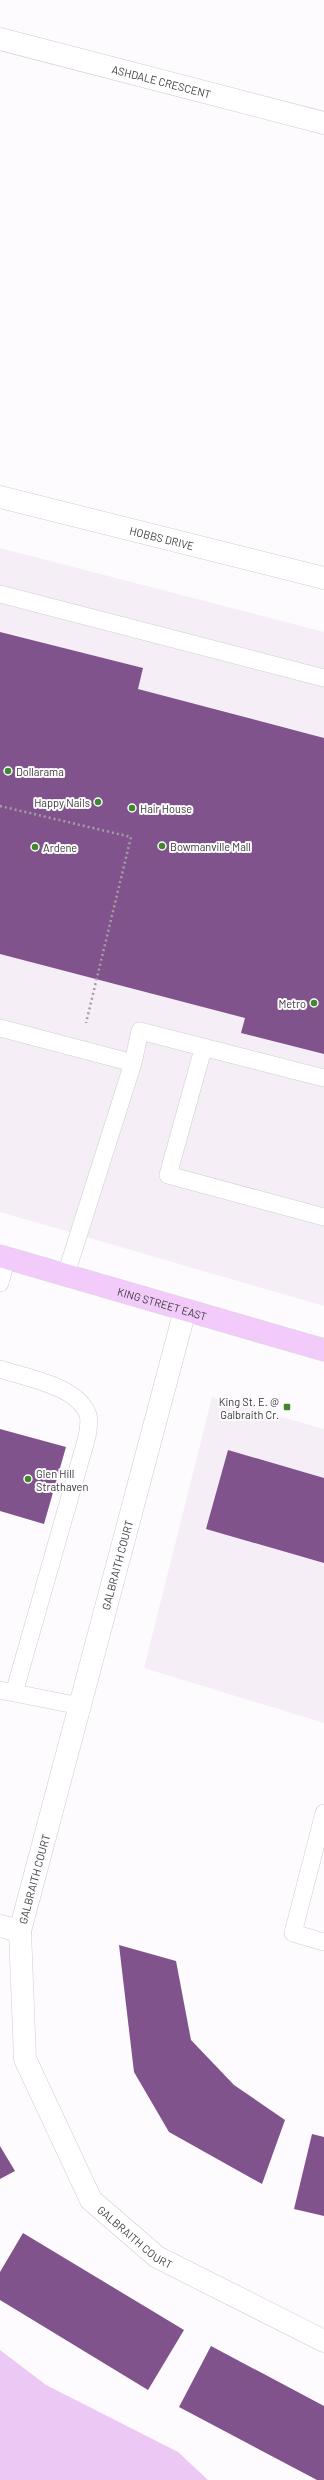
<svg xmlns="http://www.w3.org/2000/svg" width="324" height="2480" font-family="Barlow,sans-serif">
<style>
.built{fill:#f5eef7}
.green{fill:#ecc8f5}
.building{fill:#81538c}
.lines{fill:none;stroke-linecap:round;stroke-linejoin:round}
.service-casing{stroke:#cfcdcf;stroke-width:18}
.minor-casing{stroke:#cfcdcf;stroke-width:23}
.primary-casing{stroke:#d8d8d8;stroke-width:23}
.path{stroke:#a1a0a1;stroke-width:2.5;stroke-dasharray:2 3;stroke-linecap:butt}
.service{stroke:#fff;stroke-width:17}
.minor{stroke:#fff;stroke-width:22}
.primary{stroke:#f2cbfb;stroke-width:22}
.poi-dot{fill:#41872d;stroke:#fdfbfd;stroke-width:1.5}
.labels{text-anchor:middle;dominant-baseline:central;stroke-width:4;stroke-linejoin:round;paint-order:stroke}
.street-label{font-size:11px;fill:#3a3a3b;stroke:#fdfbfd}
.poi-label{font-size:11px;fill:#3a3a3b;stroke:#fdfbfd;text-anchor:start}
</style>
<rect width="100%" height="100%" fill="#fdfbfd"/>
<path class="built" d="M0,548L324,632V1306L0,1212Z
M212,1397L324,1429V1723L144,1668Z"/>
<path class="green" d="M0,2350L46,2385L178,2452L208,2480H0Z"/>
<path class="building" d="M0,632L143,668L138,689L324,738V1054L241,1033L245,1018L0,954Z
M0,1429L66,1447L44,1524L0,1511Z
M228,1450L324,1478V1563L206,1529Z
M119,1945L176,1961L191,2040L234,2085L285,2120L262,2184L169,2132L134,2072Z
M312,2134L324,2137V2216L294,2209Z
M0,2146L15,2171L0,2179Z
M23,2233L184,2330L148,2390L0,2300V2272Z
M211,2346L324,2406V2480H317L179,2407Z"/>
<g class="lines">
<g class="service-casing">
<path id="service" d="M0,594L324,678
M0,1028L133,1063L140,1031L324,1078
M203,1049L168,1175L324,1217
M66,1274L133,1063
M0,1283L7,1258
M0,1369C27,1378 78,1386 88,1415C90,1421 88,1430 87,1437L14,1693
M0,1690L80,1706
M324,1813L293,1933L324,1942"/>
</g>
<g class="minor-casing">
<g id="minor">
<path id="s1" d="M0,39L324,123"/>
<path id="s2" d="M0,497L324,578"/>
<path id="s3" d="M185,1310L20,1931L25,2059L91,2200L157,2257L324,2341"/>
<path d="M0,1926L20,1931"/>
</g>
</g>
<g class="primary-casing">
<g id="primary">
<path id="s4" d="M0,1256L324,1350"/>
</g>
</g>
<path class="path" d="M0,806L131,837L86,1023"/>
<use href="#service" class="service"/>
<use href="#minor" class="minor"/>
<use href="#primary" class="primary"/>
</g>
<g class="poi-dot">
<circle cx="8" cy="771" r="4"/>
<circle cx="98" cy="802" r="4"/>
<circle cx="132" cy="808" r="4"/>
<circle cx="162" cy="846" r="4"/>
<circle cx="35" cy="847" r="4"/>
<circle cx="314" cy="1003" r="4"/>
<rect x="283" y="1403" width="8" height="8" rx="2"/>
<circle cx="28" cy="1479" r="4"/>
</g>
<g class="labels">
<g class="street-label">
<text stroke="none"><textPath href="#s1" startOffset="167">ASHDALE CRESCENT</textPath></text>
<text stroke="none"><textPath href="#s2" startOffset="167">HOBBS DRIVE</textPath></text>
<text stroke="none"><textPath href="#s4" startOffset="169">KING STREET EAST</textPath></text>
<text transform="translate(117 1565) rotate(-75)">GALBRAITH COURT</text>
<text transform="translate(34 1879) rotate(-75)">GALBRAITH COURT</text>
<text stroke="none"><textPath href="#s3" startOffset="984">GALBRAITH COURT</textPath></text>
</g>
<g class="poi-label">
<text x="16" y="771">Dollarama</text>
<text x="90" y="802" text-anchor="end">Happy Nails</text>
<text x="140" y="808">Hair House</text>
<text x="170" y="846">Bowmanville Mall</text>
<text x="43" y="847">Ardene</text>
<text x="306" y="1003" text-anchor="end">Metro</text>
<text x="279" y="1401" text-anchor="end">King St. E. @<tspan x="279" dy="13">Galbraith Cr.</tspan></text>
<text x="36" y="1473">Glen Hill<tspan x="36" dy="13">Strathaven</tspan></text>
</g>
</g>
</svg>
